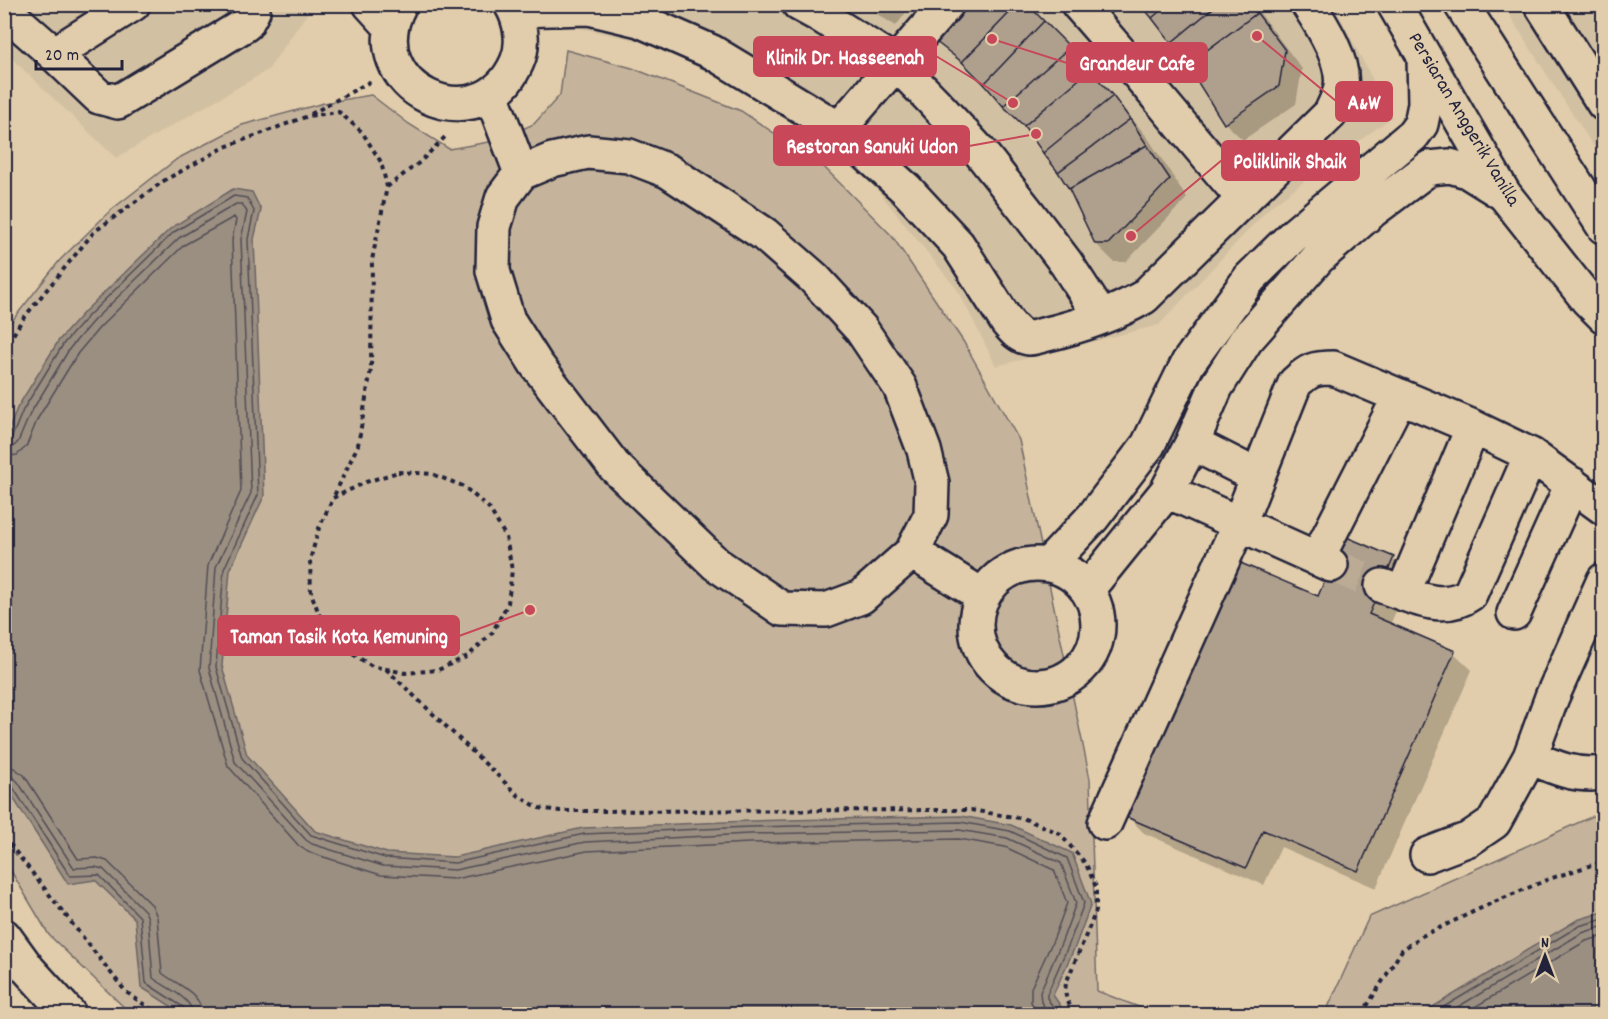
<svg xmlns="http://www.w3.org/2000/svg" width="1608" height="1019" font-family="Dekko,sans-serif">
<style>
.built{fill:#d2c0a2}
.green{fill:#c5b49b;stroke:#746b6b;stroke-width:1.5}
.water{fill:#9b8f81;stroke:#6b6365;stroke-width:1.5}
.shadow{fill:#0003}
.lines{fill:none;stroke-linecap:round;stroke-linejoin:round}
.shore{stroke:#524e57;stroke-width:1.5}
.building{fill:#afa08e;stroke:#22223b;stroke-width:1.5}
.minor-tunnel{stroke:#bbab95;stroke-width:33;stroke-dasharray:33 16;stroke-linecap:butt}
.minor-casing{stroke:#22223b;stroke-width:38}
.major-casing{stroke:#22223b;stroke-width:38}
.path{stroke:#22223b;stroke-width:4;stroke-dasharray:4.5 4.5;stroke-linecap:butt}
.minor{stroke:#e1cdab;stroke-width:33}
.major{stroke:#e1cdab;stroke-width:33}
.labels{text-anchor:middle;dominant-baseline:central;stroke-width:5;stroke-linejoin:round;paint-order:stroke}
.street-label{font-size:20px;fill:#22223b;stroke:#e1cdab}
.leader{fill:none;stroke:#c84759;stroke-width:2}
.callout-dot{fill:#c84759;stroke:#e1cdab;stroke-width:2}
.callout{fill:#c84759;stroke:#c84759;stroke-width:2}
.callout-label{font-size:21px;text-anchor:middle;font-weight:bold;fill:#fff}
</style>
<rect width="100%" height="100%" fill="#e1cdab"/>
<filter id="ink" filterUnits="userSpaceOnUse"><feTurbulence type="fractalNoise" baseFrequency=".0167" numOctaves="2"/><feDisplacementMap in="SourceGraphic" scale="12" xChannelSelector="R" yChannelSelector="G"/><feConvolveMatrix kernelMatrix="1 2 1 2 8 2 1 2 1" color-interpolation-filters="sRGB"/></filter>
<g filter="url(#ink)">
<path class="built" d="M4,5H313L268,70L116,158L5,52Z
M565,5H1334L1392,117L1271,206L1159,325L996,366L959,292L874,186L780,108L648,43L566,25Z
M1503,5H1603V161L1544,70Z"/>
<path class="green" d="M566,50L632,68L741,111L822,165L892,236L963,341L1019,440L1090,779L1097,991L1157,1014H131L49,935L5,861L4,331L60,260L111,210L177,159L242,125L324,103L371,95L409,124L449,149L495,141L534,124L560,95Z
M1603,814V1014H1325L1369,917L1593,816Z"/>
<path class="water" d="M233,189L252,192L261,210L254,239L264,496L230,570L222,666L247,755L315,831L387,853L455,857L583,828L749,821L961,816L1011,825L1072,853L1091,904L1075,947L1053,995L1066,1014H183L141,987L135,919L95,880L68,884L5,785V441L17,408L59,340L84,312L171,228Z
M1603,912V1014H1421L1577,920Z"/>
<path class="shadow" d="M861,4H912L896,26Z
M1142,4H1253L1302,69L1296,104L1243,140L1225,123L1188,64Z
M1062,40L1108,89L1148,138L1187,198L1126,262H1114L1096,244L1070,189L1025,125L979,78L937,41Z
M1393,559L1411,576L1390,625L1454,653L1472,670L1376,888L1281,847L1264,885L1144,833L1126,815L1319,598Z"/>
<g class="lines">
<path class="shore" d="M4,440L12,437L23,410L64,343L88,316L174,232L234,196L247,198L254,211L248,239L258,495L224,569L216,667L242,758L311,835L385,858L455,863L584,834L750,827L960,822L1010,831L1067,858L1084,903L1069,944L1047,994V998L1058,1014
M4,448L13,447L18,442L30,414L70,348L93,321L179,238L236,204H242L247,212L241,239L251,493L216,567L209,668L235,762L306,840L312,844L383,866L455,870L585,842L750,834L959,830L1007,838L1061,863L1076,903L1062,941L1040,992L1041,1002L1049,1014
M4,457L17,455L26,447L38,418L78,353L100,327L184,245L234,217L236,220L232,240L241,491L208,565L200,670L228,766L299,846L308,852L381,875L455,879L587,851L750,843L959,839L1005,847L1054,870L1067,903L1054,938L1031,988V1002L1038,1014
M4,766L14,768L24,775L78,859L97,858L107,861L152,905L157,917L162,973C177,985 201,992 202,1014
M4,775L13,777L18,782L74,868L95,867L103,869L145,911L148,918L153,978C166,988 191,997 193,1014
M4,783L12,786L70,876L99,875L140,917L146,983L183,1007L185,1014
M1432,1014L1579,926L1604,919
M1446,1014L1582,933L1604,926
M1463,1014L1586,941L1604,936"/>
</g>
<path class="building" d="M971,4H1018L962,62L935,41Z
M1018,4H1027L1044,21L984,84L962,62Z
M1140,4H1168L1152,18Z
M1168,4H1218L1171,43L1152,18Z
M1218,4H1250L1257,13L1187,65L1171,43Z
M1257,13L1285,50L1279,86L1224,124L1187,65Z
M1044,21L1070,47L1003,106L984,84Z
M1070,47L1090,70L1024,126L1003,106Z
M1090,70L1113,96L1043,153L1024,126Z
M1113,96L1130,119L1058,172L1043,153Z
M1130,119L1147,145L1069,189L1058,172Z
M1147,145L1170,179L1108,244H1095L1069,189Z
M1344,536L1394,557L1369,614L1455,651L1358,871L1263,830L1246,868L1124,816L1236,561L1318,596Z"/>
<g class="lines">
<path class="minor-tunnel" d="M1331,565L1382,586"/>
<g class="minor-casing">
<path id="minor" d="M370,4L391,27
M400,4C355,88 480,147 517,62C525,44 521,21 511,4
M799,4L821,16L896,63L933,101L981,153L1028,213L1066,263L1101,317
M1078,4C1135,68 1188,135 1244,199
M1541,4L1604,104
M4,10L54,54L133,4
M515,10L589,8L639,20L712,52L839,129L906,189L958,245L1007,322C1013,329 1019,337 1029,338C1033,338 1039,336 1043,335C1078,327 1113,315 1144,297L1331,113C1334,105 1340,95 1341,87C1345,61 1322,25 1308,4
M54,54L99,97L118,102L246,24L253,11L251,4
M491,94L521,173
M839,129L947,4
M588,152L629,156L668,171L764,234L814,278L861,329L900,387L924,450L932,483L931,515L912,552L861,597L826,610L782,609L716,564L614,466L536,364L508,320L493,271L494,227L503,197L521,173L552,160Z
M1192,443L1257,476
M1167,491L1331,565
M912,552L983,596
M1317,559L1400,396
M976 625a61 61 0 1 1 122 0a61 61 0 1 1-122 0Z
M1048,565L1093,517L1148,445L1188,363L1250,278L1294,235L1413,135L1421,124L1425,104L1424,57
M1382,586C1410,595 1442,614 1470,594L1531,455
M1087,590L1167,491L1192,443L1216,387L1246,340L1318,258L1373,210L1429,168L1450,166L1467,171L1504,194
M1403,593L1473,427
M1514,613L1572,484
M1530,757C1555,768 1576,777 1604,773
M1105,823L1239,524L1295,383C1309,370 1314,368 1333,368L1473,427L1531,455L1604,508
M1427,855L1469,839L1494,822L1530,757L1552,697L1604,580
M4,936L28,969L69,1014"/>
</g>
<g class="major-casing">
<path id="major" d="M1394,4L1504,194L1587,299L1604,316
M1461,4L1604,227"/>
</g>
<path class="path" d="M311,114L373,80
M387,187L420,162L448,134
M4,350L22,320L94,232L165,180L225,147L308,116L339,112L362,132L381,162L387,187L372,260L371,369L358,445L333,498
M398,472L432,474L463,486L489,508L506,537L512,570L508,603L492,633L468,656L438,670L405,673L372,666L344,649L323,624L311,593L310,560L319,528L333,498L366,482Z
M386,669L519,796L539,808L560,811L971,810L1025,819L1059,833L1086,864L1096,887V911L1066,983C1064,997 1067,1006 1080,1014
M4,837L126,992L158,1014
M1362,1014L1402,950L1422,936L1492,903L1549,879L1604,861"/>
<use href="#minor" class="minor"/>
<use href="#major" class="major"/>
</g>
</g>
<g class="labels">
<g class="street-label">
<text transform="translate(1463 120) rotate(59)">Persiaran Anggerik Vanilla</text>
</g>
</g>
<path class="leader" d="M1013 103L936 56M992 39L1067 63M1257 36L1336 101M1036 134L969 146M1131 236L1222 160M530 610L459 636"/>
<g class="callout-dot">
<circle cx="1013" cy="103" r="6"/>
<circle cx="992" cy="39" r="6"/>
<circle cx="1257" cy="36" r="6"/>
<circle cx="1036" cy="134" r="6"/>
<circle cx="1131" cy="236" r="6"/>
<circle cx="530" cy="610" r="6"/>
</g>
<g class="callout">
<rect x="754" y="37" width="182" height="39" rx="6"/>
<rect x="1067" y="43" width="140" height="39" rx="6"/>
<rect x="1336" y="82" width="56" height="39" rx="6"/>
<rect x="774" y="126" width="195" height="39" rx="6"/>
<rect x="1222" y="141" width="137" height="39" rx="6"/>
<rect x="218" y="616" width="241" height="39" rx="6"/>
</g>
<g class="callout-label">
<text x="845" y="64">Klinik Dr. Hasseenah</text>
<text x="1137" y="70">Grandeur Cafe</text>
<text x="1364" y="109">A&amp;W</text>
<text x="872" y="153">Restoran Sanuki Udon</text>
<text x="1290" y="168">Poliklinik Shaik</text>
<text x="339" y="643">Taman Tasik Kota Kemuning</text>
</g>
<rect width="1608" height="1019" fill="none" stroke="#e1cdab" stroke-width="24"/>
<rect x="12" y="12" width="1584" height="995" fill="none" stroke="#22223b" stroke-width="2" filter="url(#ink)"/>
<g transform="translate(1545 956)" stroke="#e1cdab" stroke-width="4.5" paint-order="stroke">
<path d="M0-4.5L10 22L0 15L-10 22Z" fill="#22223b"/>
<text y="-9" font-size="16" font-weight="bold" text-anchor="middle" fill="#22223b">N</text>
</g>
<path d="M36 60v9h86v-9" fill="none" stroke="#22223b" stroke-width="3"/>
<text x="45" y="60" font-size="18" fill="#22223b" stroke="#e1cdab" stroke-width="4.5" paint-order="stroke">20 m</text>
</svg>
